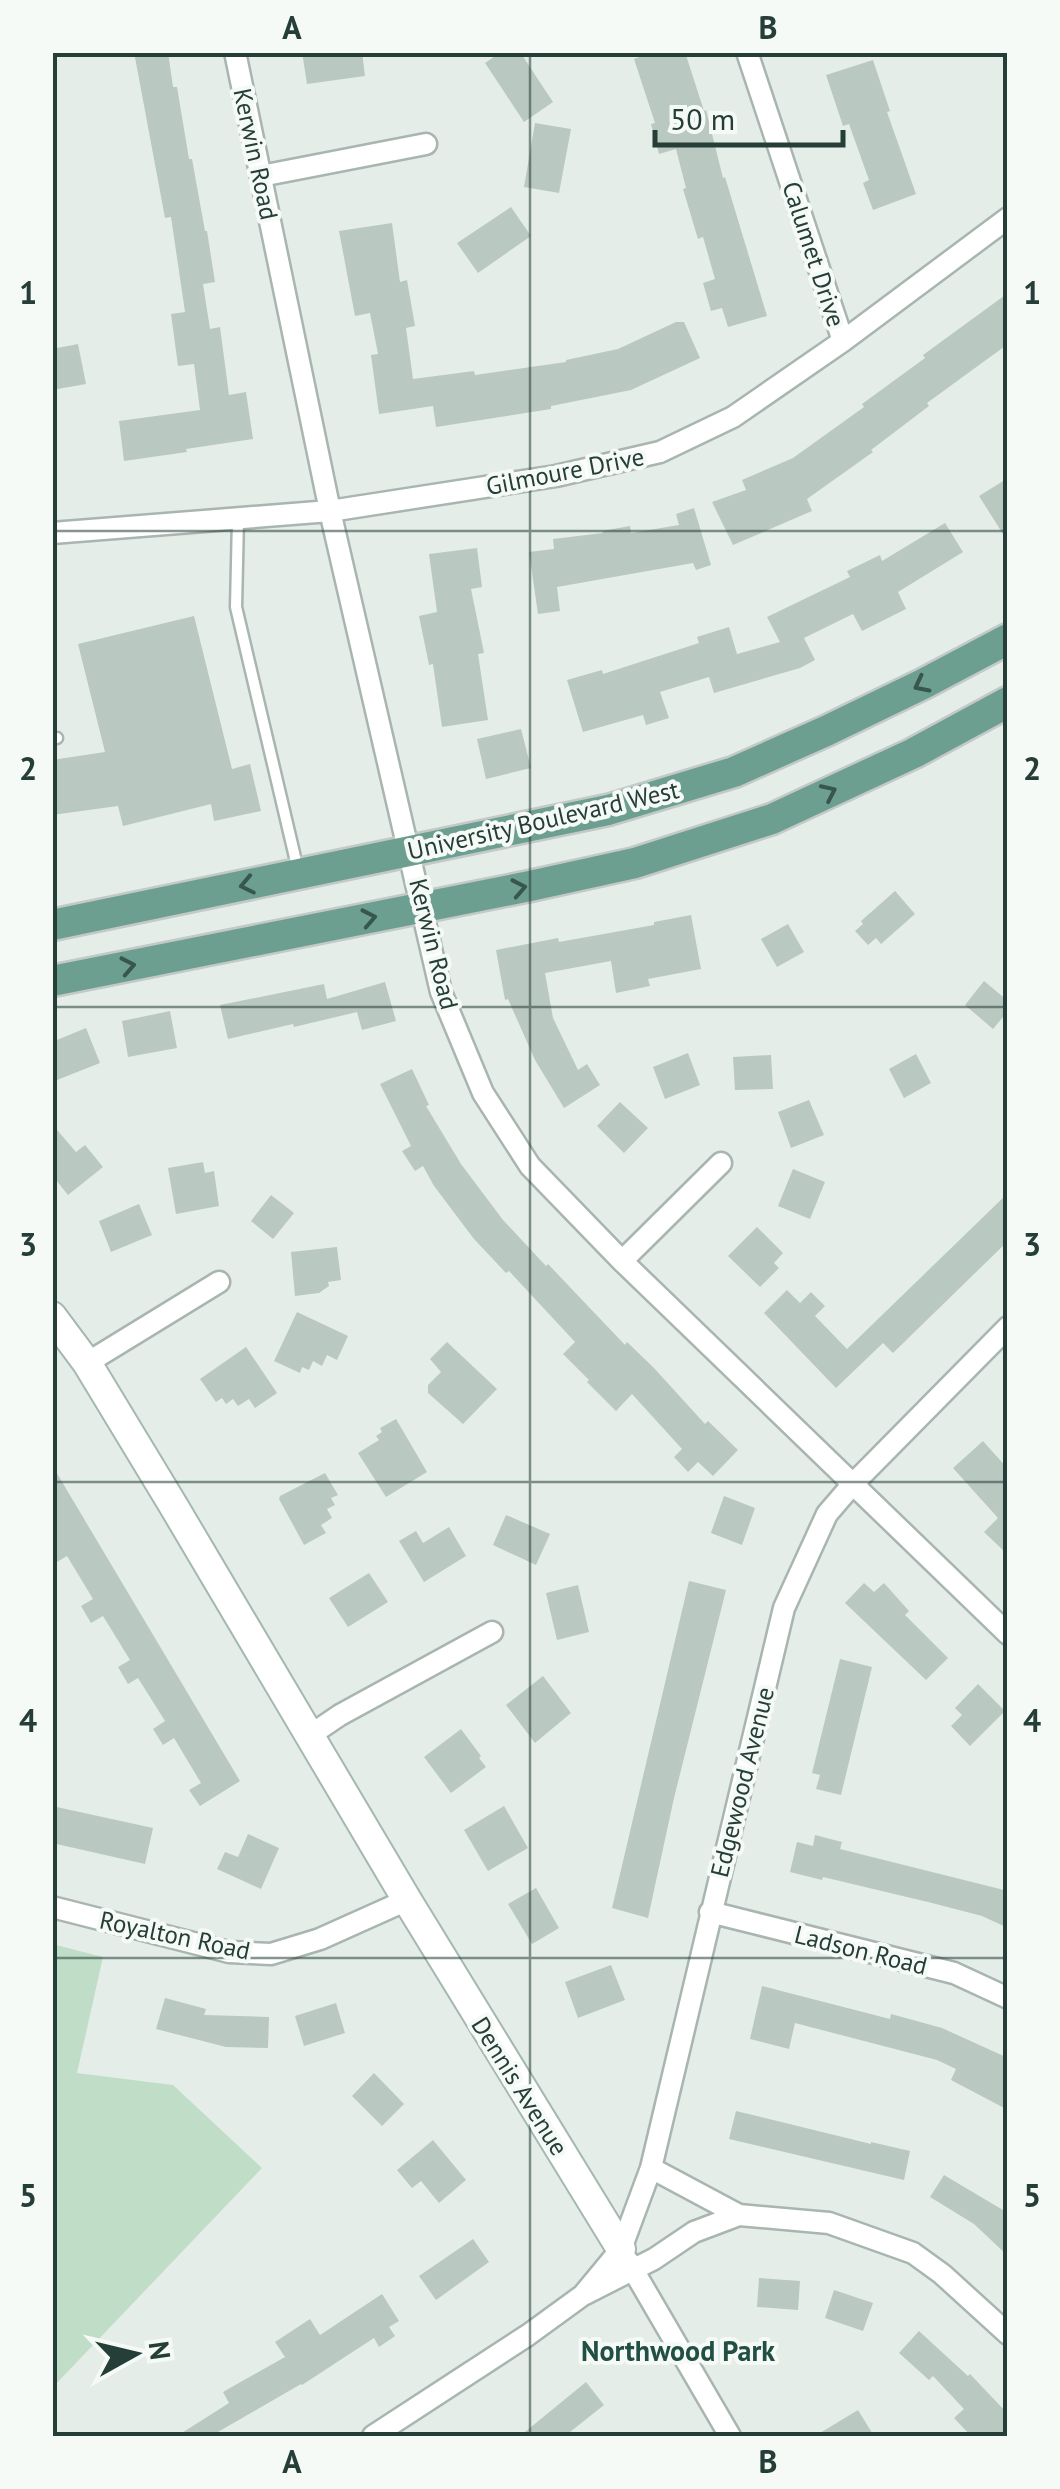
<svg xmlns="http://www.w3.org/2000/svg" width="1060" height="2489" font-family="'PT Sans',sans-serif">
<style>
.green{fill:#c0ddc7}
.building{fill:#bac8c2}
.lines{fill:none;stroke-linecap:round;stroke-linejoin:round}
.lane-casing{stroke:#a8b5b0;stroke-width:15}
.street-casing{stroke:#a8b5b0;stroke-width:25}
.secondary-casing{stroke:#a4b8b1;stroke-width:32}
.primary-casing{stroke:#c2c9c7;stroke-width:35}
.lane{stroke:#fff;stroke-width:10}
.street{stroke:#fff;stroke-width:20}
.secondary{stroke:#fff;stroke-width:28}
.primary{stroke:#6d9f91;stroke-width:30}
.oneway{stroke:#37564e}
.grid{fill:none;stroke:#253e37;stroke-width:2.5;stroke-opacity:0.55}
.labels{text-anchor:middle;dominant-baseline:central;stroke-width:8;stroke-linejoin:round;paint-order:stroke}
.street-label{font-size:25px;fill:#253e37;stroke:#f5faf7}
.neighbourhood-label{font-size:28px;font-weight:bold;fill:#224f43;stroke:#f5faf7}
.neatline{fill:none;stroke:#253e37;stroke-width:4}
.grid-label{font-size:32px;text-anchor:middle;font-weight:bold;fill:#253e37}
</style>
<rect width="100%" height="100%" fill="#e5ede9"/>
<path class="green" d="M52,1944L103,1957L77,2073L173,2085L262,2168L53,2387Z"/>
<path class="building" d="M134,52H168L173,87H177L189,159H192L205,231H207L215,282L203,284L210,329L220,327L229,395L246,392L253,439L186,449L187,452L124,461L119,421L200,410L194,364L178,366L171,314L185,312L171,217L165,218Z
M302,52H362L365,76L307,84Z
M501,52H520L553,102L524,122L485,63Z
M653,52H685L704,111L706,110L723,178L725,177L767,316L728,327L722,308L711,311L703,283L715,279L703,237L698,239L683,189L686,188L676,149L659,154L651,124L655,123L634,59Z
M873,60L890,111L887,112L916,194L873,210L863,183L869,180L849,124L843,126L826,75Z
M535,123L571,129L559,193L524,187Z
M511,207L531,236L478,273L457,243Z
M392,223L400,282L407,280L415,326L406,328L413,379L474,371L475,375L566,362V360L618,349L676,322H684L700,358L631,390L551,406V409L436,427L433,406L379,414L371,355L378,354L370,313L355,316L339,231Z
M1008,293V344L927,403L929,406L871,450L873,452L807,499L812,511L733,545L712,502L746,490L742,480L793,458L864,407L862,404L925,358L923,355Z
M78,344L86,384L52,390V349Z
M1008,478V542L979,496Z
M694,508L711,565L696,570L693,563L557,587L560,611L538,614L529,552L554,549L553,539L603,533L602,531L630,526L631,533L679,525L676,514Z
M945,523L963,552L898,592L906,609L862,631L853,614L804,638L815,660L800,668L714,693L709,677L660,692L669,718L646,725L643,715L583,732L567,680L602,670L603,674L699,643L697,637L729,627L737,654L780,642L767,617L850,577L847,571L880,555L882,561Z
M477,548L482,587L471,589L484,653L478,654L488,720L442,727L433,664L429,665L419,616L437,612L429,554Z
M194,616L232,769L250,764L261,811L214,821L211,804L123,826L118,806L52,815V760L105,752L78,644Z
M521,729L531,768L486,779L477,739Z
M895,891L915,914L881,944L876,938L868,945L855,931L863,924L861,921Z
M691,915L701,969L648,979L650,986L616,993L611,961L545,973L553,1018L578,1070L587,1064L600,1085L564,1108L535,1060L508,999L505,1000L496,950L558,938L559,942L654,925V922Z
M788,924L804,952L777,967L761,939Z
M984,981L1008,1001V1011L993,1029L965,1005Z
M385,982L396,1021L362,1030L357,1012L294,1027L293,1024L228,1039L220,1005L324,984L327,999Z
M170,1011L177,1048L128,1057L122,1021Z
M86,1028L100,1063L52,1082V1042Z
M688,1053L700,1085L665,1099L653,1067Z
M916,1054L931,1083L904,1098L889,1069Z
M771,1055L773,1089L735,1090L733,1057Z
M412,1069L429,1105L426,1106L461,1164L503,1220L546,1266L548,1264L625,1345L627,1342L654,1368L705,1424L708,1421L738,1450L713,1476L698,1462L688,1472L674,1457L682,1449L632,1394L616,1411L587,1382L589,1380L563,1354L575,1342L509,1271L506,1273L474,1239L434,1186L423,1166L415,1171L402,1151L411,1146L380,1084Z
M809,1100L824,1135L791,1148L778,1112Z
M620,1102L648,1128L624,1153L597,1126Z
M52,1124L76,1152L85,1145L103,1167L68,1195L52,1175Z
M203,1162L205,1173L214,1171L219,1206L176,1214L168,1168Z
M793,1169L825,1182L810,1219L778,1206Z
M1008,1193V1241L893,1353L883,1343L836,1388L764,1313L787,1290L800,1303L811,1292L825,1306L815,1316L847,1349Z
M271,1195L294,1213L273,1239L251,1221Z
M139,1204L152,1235L111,1252L99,1221Z
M757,1227L783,1253L774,1263L779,1268L760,1287L728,1256Z
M337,1247L341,1280L328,1282L329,1286L319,1293L295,1296L291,1252Z
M297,1312L348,1336L337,1360L327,1355L322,1366L313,1361L309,1370L302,1367L300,1373L274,1361Z
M447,1342L497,1389L463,1424L428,1393V1385L441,1372L430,1359Z
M246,1347L277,1393L255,1408L249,1399L238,1406L233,1399L226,1404L222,1398L216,1402L200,1379Z
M396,1419L427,1472L386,1497L358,1453L379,1440L376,1436L382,1432L380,1428Z
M983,1441L1008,1469V1555L984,1532L998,1518L953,1468Z
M52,1465L240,1781L200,1806L189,1790L201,1783L174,1738L163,1745L153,1729L165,1721L138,1678L128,1684L118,1667L130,1660L103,1616L91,1623L81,1606L93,1599L67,1556L52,1565Z
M325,1473L338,1495L331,1498L335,1505L327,1509L332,1518L321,1525L326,1533L304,1545L279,1499L280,1496Z
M724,1496L755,1508L742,1545L711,1533Z
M506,1515L550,1534L536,1565L493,1545Z
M449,1527L466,1556L424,1582L399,1541L416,1531L423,1543Z
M369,1573L388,1602L348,1627L329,1598Z
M689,1581L726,1590L674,1798L648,1918L612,1908Z
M864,1583L874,1592L884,1583L909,1611L905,1615L948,1658L926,1680L845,1603Z
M578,1585L589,1632L557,1640L546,1593Z
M840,1659L872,1667L841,1795L816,1789L820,1775L812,1773Z
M543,1676L571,1713L535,1743L506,1705Z
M978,1684L1005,1711L970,1746L951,1726L962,1715L955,1708Z
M461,1729L481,1756L479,1758L486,1767L451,1793L424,1757Z
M52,1806L153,1828L145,1864L52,1843Z
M504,1806L528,1848L488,1871L464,1830Z
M248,1834L279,1848L261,1889L217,1869L225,1852L238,1857Z
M815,1835L842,1842L840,1849L1008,1891V1928L982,1916L932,1903L823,1877L822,1880L790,1872L797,1842L813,1846Z
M536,1888L559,1928L532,1944L508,1904Z
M611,1965L625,2000L578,2018L565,1982Z
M762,1986L890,2019L891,2014L942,2028L1008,2058V2110L951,2080L956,2069L937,2060L795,2023L789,2049L750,2039Z
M165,1998L206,2009L204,2015L269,2017L268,2048L226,2047L156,2029Z
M336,2003L345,2033L304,2046L295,2016Z
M374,2073L404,2104L382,2126L352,2096Z
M736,2111L871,2144V2142L910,2151L904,2180L729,2139Z
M433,2140L466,2180L439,2203L421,2181L412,2188L397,2170Z
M944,2175L1008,2213V2256L974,2224L930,2197Z
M473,2239L489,2262L436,2300L419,2276Z
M759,2278L800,2281L798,2310L757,2307Z
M834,2290L873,2303L863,2331L825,2318Z
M382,2294L399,2321L389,2327L395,2336L379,2347L374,2338L302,2385L301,2384L211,2436H177L229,2403L223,2392L285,2357L275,2342L310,2319L320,2335Z
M919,2331L968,2376L970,2374L1008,2414V2436H971L954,2418L964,2409L933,2376L929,2380L899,2353Z
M586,2382L604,2405L565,2436H520Z
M858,2410L874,2436H815Z"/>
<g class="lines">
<g class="lane-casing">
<path id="lane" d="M238,519L236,607L298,870
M52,738H57"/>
</g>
<g class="street-casing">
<path id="street" d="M235,52L330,511L441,992L483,1093L530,1166L622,1261L1008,1634
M747,52L843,341
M261,176L426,144
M52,533L330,511L556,476L660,452L733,417L843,341L1008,218
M622,1261L721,1163
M87,1363L219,1282
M309,1736L340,1715L492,1632
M52,1907L229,1952L271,1954L320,1939L407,1900
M710,1912L954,1973L1008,1998
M651,2168L739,2215
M628,2261L730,2436
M583,2295L621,2249L651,2168L784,1608L827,1514L852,1485L1008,1327
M373,2436L528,2335L583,2295L654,2259L694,2232L739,2215L829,2223L913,2253L942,2274L1008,2334"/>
</g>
<g class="secondary-casing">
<path id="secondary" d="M52,1316L87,1363L173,1505L407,1900L621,2249"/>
</g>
<g class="primary-casing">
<path id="primary" d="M52,925L608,810L734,772L826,731L923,684L1008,639
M52,981L530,886L635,863L772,819L914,753L1008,702"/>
</g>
<use href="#lane" class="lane"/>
<use href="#street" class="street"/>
<use href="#secondary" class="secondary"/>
<use href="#primary" class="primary"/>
</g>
<defs><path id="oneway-chevron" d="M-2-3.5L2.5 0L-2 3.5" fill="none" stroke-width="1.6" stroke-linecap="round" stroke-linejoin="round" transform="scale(2.5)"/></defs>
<g class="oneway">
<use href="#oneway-chevron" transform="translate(921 685) rotate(153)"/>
<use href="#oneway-chevron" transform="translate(829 792) rotate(-25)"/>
<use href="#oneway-chevron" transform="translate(247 885) rotate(168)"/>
<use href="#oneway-chevron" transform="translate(519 888) rotate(-11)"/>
<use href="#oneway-chevron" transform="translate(369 918) rotate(-11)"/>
<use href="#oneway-chevron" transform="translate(128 966) rotate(-11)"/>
</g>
<path class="grid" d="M530,52V2436M52,531H1008M52,1007H1008M52,1482H1008M52,1958H1008"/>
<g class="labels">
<g class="street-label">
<text transform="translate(256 154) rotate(78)">Kerwin Road</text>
<text transform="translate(814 254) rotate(72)">Calumet Drive</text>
<text transform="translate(565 471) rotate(-11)">Gilmoure Drive</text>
<text transform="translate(543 820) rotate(-13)">University Boulevard West</text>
<text transform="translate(434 944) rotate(76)">Kerwin Road</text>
<text transform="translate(742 1782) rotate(-76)">Edgewood Avenue</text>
<text transform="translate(175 1935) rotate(12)">Royalton Road</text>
<text transform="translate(861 1950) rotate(14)">Ladson Road</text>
<text transform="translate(520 2086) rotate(58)">Dennis Avenue</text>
</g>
<g class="neighbourhood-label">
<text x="678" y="2350">Northwood Park</text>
</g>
</g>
<rect width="1060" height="2489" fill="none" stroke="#f5faf7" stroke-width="110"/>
<g transform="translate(135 2354) rotate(82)" stroke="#f5faf7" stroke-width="8" paint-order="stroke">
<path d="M0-8L18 38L0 25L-18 38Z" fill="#253e37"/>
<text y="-15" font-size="28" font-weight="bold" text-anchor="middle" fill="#253e37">N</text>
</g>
<path d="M655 130v15h188v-15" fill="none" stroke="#253e37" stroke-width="5"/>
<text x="670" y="130" font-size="30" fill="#253e37" stroke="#f5faf7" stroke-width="8" paint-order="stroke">50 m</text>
<rect x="55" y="55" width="950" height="2379" class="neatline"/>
<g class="grid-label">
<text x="292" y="39">A</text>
<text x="768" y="39">B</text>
<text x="28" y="304">1</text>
<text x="1032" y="304">1</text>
<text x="28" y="780">2</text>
<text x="1032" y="780">2</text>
<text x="28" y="1256">3</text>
<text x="1032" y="1256">3</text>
<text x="28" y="1732">4</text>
<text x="1032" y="1732">4</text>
<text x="28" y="2207">5</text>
<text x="1032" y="2207">5</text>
<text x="292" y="2473">A</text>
<text x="768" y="2473">B</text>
</g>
</svg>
